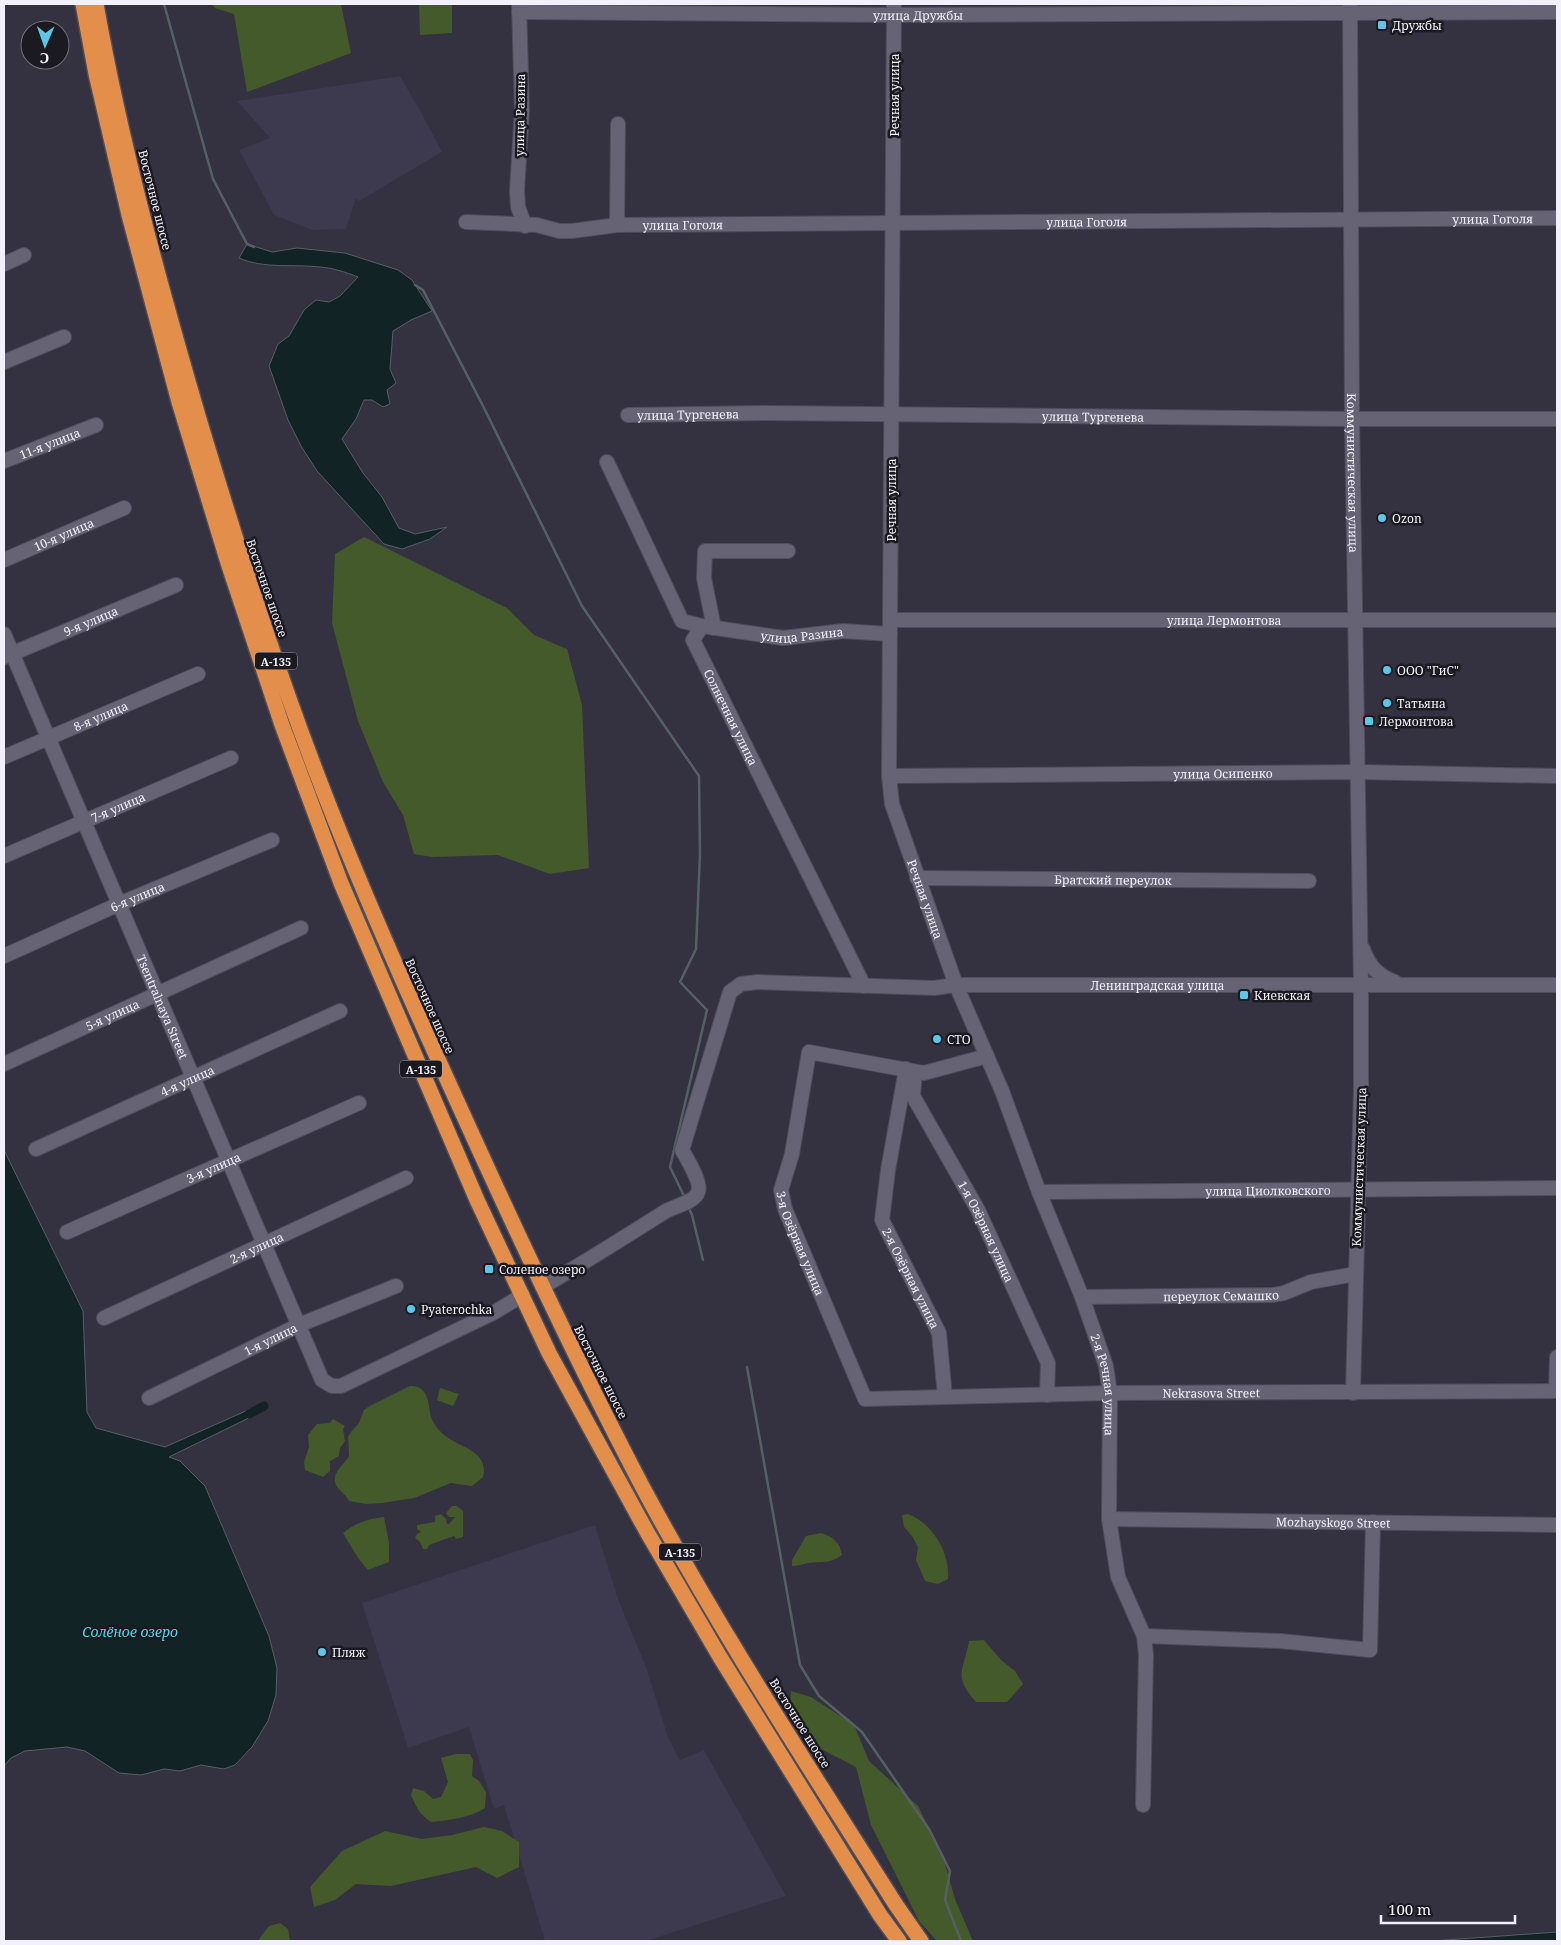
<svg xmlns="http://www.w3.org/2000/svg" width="1561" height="1945" font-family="'Noto Serif',serif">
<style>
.built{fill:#3d394e}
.green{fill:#455a2a}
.water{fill:#122325;stroke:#556065}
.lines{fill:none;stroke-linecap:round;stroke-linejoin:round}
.stream{stroke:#556065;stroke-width:2.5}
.canal{stroke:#122325;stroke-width:9}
.minor-casing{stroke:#4f4d5a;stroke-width:16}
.highway-casing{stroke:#4f4d5a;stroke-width:18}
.minor{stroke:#666474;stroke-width:14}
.highway{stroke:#e38f4b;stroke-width:15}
.poi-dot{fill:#5cc7e7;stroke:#1b1a21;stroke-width:2}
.labels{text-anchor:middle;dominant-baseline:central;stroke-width:5;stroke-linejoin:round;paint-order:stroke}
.shield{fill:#1b1a21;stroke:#b2b0b9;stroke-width:1}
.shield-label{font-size:11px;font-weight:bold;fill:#f2f0fa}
.street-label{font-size:12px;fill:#f2f0fa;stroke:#1b1a21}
.poi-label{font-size:12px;fill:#f2f0fa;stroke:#1b1a21;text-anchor:start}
.water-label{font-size:14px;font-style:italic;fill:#55d6e5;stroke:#1b1a21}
</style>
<rect width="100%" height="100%" fill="#343140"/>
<path class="built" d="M400,76L422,114L442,152L359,201L356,198L346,229L312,230L274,215L239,150L270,138L237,101Z
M595,1525L618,1599L646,1667L668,1737L680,1760L704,1750L786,1896L646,1941H545L504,1805L494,1809L469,1727L408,1748L362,1603Z"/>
<path class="green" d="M212,4H341L351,53L247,92L234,14L215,8Z
M419,4H452V33L420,35Z
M364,537L507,608L534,635L567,649L582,705L589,868L550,874L498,855L432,857L414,854L403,815L383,782L358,721L332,623L335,554Z
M410,1386C429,1385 428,1404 431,1417C433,1422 437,1429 442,1433C455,1447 490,1449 483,1477L472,1486L451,1483L414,1498L382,1503L366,1504L349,1501C346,1495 342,1493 338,1488C328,1475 344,1465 349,1456L348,1437L351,1432L359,1423L364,1410L368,1407Z
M440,1388L459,1394L453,1406L437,1400Z
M333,1419L345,1426L343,1429L345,1441L340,1448L339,1456L330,1461V1471L323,1477L305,1470L304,1462L309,1447L308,1435L317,1424L330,1423Z
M452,1506H457L463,1511V1537L456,1539L454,1536L429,1545L427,1549H423L420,1542L415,1538L417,1534L421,1532L417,1529V1525L435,1522V1516L441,1514L446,1519L447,1524H449L455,1517H449L446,1513Z
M908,1514C933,1524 950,1552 948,1579L938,1584L925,1581L916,1560L918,1547L912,1536L904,1527L902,1515Z
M384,1517L389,1543V1562L368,1570L358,1558L343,1533C357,1522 368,1519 384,1517Z
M821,1533C833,1537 840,1542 842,1555C831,1564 821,1561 808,1563C803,1564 798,1566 792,1566V1560L806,1536Z
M984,1640L1001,1660L1015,1671L1023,1684L1007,1702H976C952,1675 964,1671 969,1641Z
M791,1691L811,1697L854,1725L869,1761L918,1806L943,1857L955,1899L973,1941H937L919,1921L871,1825L856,1767L815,1746L789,1717Z
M456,1754H470L473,1760L472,1776L479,1781L486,1792L485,1808C469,1818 450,1820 431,1822C420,1815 416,1807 411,1795L413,1788L424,1791L433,1799L441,1797L448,1782L441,1758Z
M484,1827L502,1831L519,1842V1867L497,1878L476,1867L391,1886L356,1884L335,1900L314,1907L310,1887L342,1851L385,1831L422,1839L452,1835Z
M280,1923L288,1929L290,1941H260L259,1939L269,1926Z"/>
<path class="water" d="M247,244L272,252L297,248L345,253L398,270L412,280L432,311L411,320L393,331L390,369L396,383L387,390L390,404L383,407L372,400H364L356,419L342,439L363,473L382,497L399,528L415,534L447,527L430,539L402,549L384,544L317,471L301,446L288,420L269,366L278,344L289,336L304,310L316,300L329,302L340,296L358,277C345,272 333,268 320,267C293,264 264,269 239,258Z
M4,1150L83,1311L87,1412L96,1428L165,1447L257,1406L261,1412L169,1457L180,1461L205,1486L269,1636L277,1668L276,1695L268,1721L252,1747L235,1765L224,1769L201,1765L180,1771L164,1769L141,1775L119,1773L85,1751L67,1747L25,1751L11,1758L4,1766Z
M1557,1932V1941H1432Z"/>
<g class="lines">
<path class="stream" d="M164,4L213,179L247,244L254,247
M415,285L423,290L482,404L582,606L699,776L700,853L696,949L680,982L707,1010L670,1167L685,1198
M688,1206L692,1215L703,1260
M747,1367L800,1665L819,1696L862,1732L929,1829L950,1871L945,1900L961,1941"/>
<path class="canal" d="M249,1414L264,1406"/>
<g class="minor-casing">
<g id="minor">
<path d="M519,4L522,110L517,190L518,207L525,226"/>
<path id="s1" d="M894,4L889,776L892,804L956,985L1002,1091L1039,1192L1082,1297L1106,1366L1110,1393L1109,1519L1118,1577L1144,1636L1146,1655L1143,1805"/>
<path id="s2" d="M1350,4L1352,419L1361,984V1090L1353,1393"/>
<path id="s3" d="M519,12L894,15L1557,12"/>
<path id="s4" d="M466,222L537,225L559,231H572L617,225L1557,218"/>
<path d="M617,225L618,124"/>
<path d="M4,264L24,255"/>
<path d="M4,362L64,337"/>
<path id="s5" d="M628,415L766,413L1352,419H1557"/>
<path id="s6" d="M4,461L96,425"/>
<path id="s7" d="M607,462L682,621L702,626L693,640L864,986"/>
<path id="s8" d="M4,560L124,508"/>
<path id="s9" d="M890,620H1557"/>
<path id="s10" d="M702,626L783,638L843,631L890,634"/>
<path d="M714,628L704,578L705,551H788"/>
<path id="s11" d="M4,634L322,1380L332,1386H341L493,1313L523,1295"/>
<path id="s12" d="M4,657L176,585"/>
<path id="s13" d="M4,757L198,674"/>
<path id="s14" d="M889,776L1358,772L1557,776"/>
<path id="s15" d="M4,856L231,758"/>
<path id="s16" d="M917,878L1309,881"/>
<path d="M1363,949C1369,966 1378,976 1395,982"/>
<path id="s17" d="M4,956L119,904L272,840"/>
<path id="s18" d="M987,1056L924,1073L809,1052L792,1154L781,1190L785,1209L865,1399L1110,1393L1557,1391"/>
<path id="s19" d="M4,1064L301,928"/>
<path id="s20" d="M906,1069L888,1170L882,1220L939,1333L945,1397"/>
<path id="s21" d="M915,1072L913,1096L978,1210L1048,1363L1047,1395"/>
<path id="s22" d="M36,1149L340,1011"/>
<path id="s23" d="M1039,1192L1557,1188"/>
<path id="s24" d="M67,1232L359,1103"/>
<path id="s25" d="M542,1287C584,1263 625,1237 666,1211C675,1206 695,1202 698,1192C702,1183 687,1159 682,1150L730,992L741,984L758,982L934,988L956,985H1557"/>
<path id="s26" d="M1082,1297L1273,1295L1284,1293L1311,1282L1355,1274"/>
<path id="s27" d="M104,1318L406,1178"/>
<path d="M1556,1391L1557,1357"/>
<path id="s28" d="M149,1398L299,1325L396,1286"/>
<path id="s29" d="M1109,1519L1557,1525"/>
<path d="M1144,1636L1280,1641L1370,1650L1373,1522"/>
</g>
</g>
<g class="highway-casing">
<path id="highway" d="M83,4L96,74L129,215L179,402L229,566L282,725L341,883L477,1200L549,1353L647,1532L720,1657L880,1915L899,1941
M96,4C121,144 159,282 199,419C240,555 283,691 336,823C383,940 435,1053 487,1167C536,1274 587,1381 642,1486C719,1630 809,1767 896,1905L921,1941"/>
</g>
<use href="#minor" class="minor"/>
<use href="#highway" class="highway"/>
</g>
<g class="poi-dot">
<rect x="1377" y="20" width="10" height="10" rx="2.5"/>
<circle cx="1382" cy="518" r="5"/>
<circle cx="1387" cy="670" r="5"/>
<circle cx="1387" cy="703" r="5"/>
<rect x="1364" y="716" width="10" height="10" rx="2.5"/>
<rect x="1239" y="990" width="10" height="10" rx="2.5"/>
<circle cx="937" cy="1039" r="5"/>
<rect x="484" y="1264" width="10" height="10" rx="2.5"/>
<circle cx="411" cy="1309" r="5"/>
<circle cx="322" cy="1652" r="5"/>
</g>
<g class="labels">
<g class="shield">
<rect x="255" y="652.5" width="42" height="17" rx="4"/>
<rect x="400" y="1060.5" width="42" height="17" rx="4"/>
<rect x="659" y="1543.5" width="42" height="17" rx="4"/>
</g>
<g class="shield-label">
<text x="276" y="661">А-135</text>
<text x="421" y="1069">А-135</text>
<text x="680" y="1552">А-135</text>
</g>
<g class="street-label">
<text stroke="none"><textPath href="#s3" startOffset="399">улица Дружбы</textPath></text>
<text transform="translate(894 95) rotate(-90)">Речная улица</text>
<text transform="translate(520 115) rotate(-89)">улица Разина</text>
<text transform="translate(155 200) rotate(76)">Восточное шоссе</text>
<text stroke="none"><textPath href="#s4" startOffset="1028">улица Гоголя</textPath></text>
<text stroke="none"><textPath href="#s4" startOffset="622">улица Гоголя</textPath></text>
<text stroke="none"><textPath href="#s4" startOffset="218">улица Гоголя</textPath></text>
<text stroke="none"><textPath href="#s5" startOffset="60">улица Тургенева</textPath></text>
<text stroke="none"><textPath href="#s5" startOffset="465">улица Тургенева</textPath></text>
<text stroke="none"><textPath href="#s6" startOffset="49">11-я улица</textPath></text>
<text stroke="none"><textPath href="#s2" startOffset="469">Коммунистическая улица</textPath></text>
<text transform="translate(891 500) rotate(-90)">Речная улица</text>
<text stroke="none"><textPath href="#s8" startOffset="65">10-я улица</textPath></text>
<text transform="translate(267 588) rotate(71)">Восточное шоссе</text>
<text stroke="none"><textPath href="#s9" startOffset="334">улица Лермонтова</textPath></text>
<text stroke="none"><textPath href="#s12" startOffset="94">9-я улица</textPath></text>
<text stroke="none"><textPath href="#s10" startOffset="101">улица Разина</textPath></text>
<text stroke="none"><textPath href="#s13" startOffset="105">8-я улица</textPath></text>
<text stroke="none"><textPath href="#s7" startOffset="299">Солнечная улица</textPath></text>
<text stroke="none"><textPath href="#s14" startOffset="334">улица Осипенко</textPath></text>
<text stroke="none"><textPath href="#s15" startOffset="124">7-я улица</textPath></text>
<text stroke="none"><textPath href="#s16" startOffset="196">Братский переулок</textPath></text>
<text stroke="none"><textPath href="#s17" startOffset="146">6-я улица</textPath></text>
<text stroke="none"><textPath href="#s1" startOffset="901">Речная улица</textPath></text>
<text stroke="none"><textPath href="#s25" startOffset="825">Ленинградская улица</textPath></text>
<text transform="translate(430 1006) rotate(66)">Восточное шоссе</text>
<text stroke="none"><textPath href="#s11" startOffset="405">Tsentralnaya Street</textPath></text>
<text stroke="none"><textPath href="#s19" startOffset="119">5-я улица</textPath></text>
<text stroke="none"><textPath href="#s22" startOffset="166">4-я улица</textPath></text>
<text stroke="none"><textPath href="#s24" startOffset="160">3-я улица</textPath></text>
<text transform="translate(1359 1167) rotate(-88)">Коммунистическая улица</text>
<text stroke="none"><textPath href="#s23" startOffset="229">улица Циолковского</textPath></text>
<text stroke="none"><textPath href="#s21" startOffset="178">1-я Озёрная улица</textPath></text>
<text stroke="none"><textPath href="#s18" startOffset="380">3-я Озёрная улица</textPath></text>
<text stroke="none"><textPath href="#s27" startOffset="168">2-я улица</textPath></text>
<text stroke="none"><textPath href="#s20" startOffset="218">2-я Озёрная улица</textPath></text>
<text stroke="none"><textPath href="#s26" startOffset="139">переулок Семашко</textPath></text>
<text stroke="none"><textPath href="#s28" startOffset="135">1-я улица</textPath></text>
<text transform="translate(601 1372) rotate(63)">Восточное шоссе</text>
<text stroke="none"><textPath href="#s1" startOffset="1420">2-я Речная улица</textPath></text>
<text stroke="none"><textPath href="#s18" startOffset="895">Nekrasova Street</textPath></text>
<text stroke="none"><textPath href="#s29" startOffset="224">Mozhayskogo Street</textPath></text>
<text transform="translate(800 1723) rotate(58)">Восточное шоссе</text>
</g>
<g class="poi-label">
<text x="1392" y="25">Дружбы</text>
<text x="1392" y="518">Ozon</text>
<text x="1397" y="670">ООО "ГиС"</text>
<text x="1397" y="703">Татьяна</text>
<text x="1379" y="721">Лермонтова</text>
<text x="1254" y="995">Киевская</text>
<text x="947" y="1039">СТО</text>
<text x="499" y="1269">Соленое озеро</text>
<text x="421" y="1309">Pyaterochka</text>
<text x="332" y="1652">Пляж</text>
</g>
<g class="water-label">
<text x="130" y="1631">Солёное озеро</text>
</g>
</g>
<rect width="1561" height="1945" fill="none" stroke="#f2f0fa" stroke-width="10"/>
<g transform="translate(45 45) rotate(182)"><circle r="24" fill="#1b1a21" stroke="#717078"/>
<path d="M0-4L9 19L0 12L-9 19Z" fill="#5cc7e7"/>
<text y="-8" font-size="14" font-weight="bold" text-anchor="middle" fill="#f2f0fa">С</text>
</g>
<path d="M1381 1915v8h134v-8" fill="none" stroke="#f2f0fa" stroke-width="2.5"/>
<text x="1388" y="1915" font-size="15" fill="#f2f0fa" stroke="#1b1a21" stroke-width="4" paint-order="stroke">100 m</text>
</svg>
